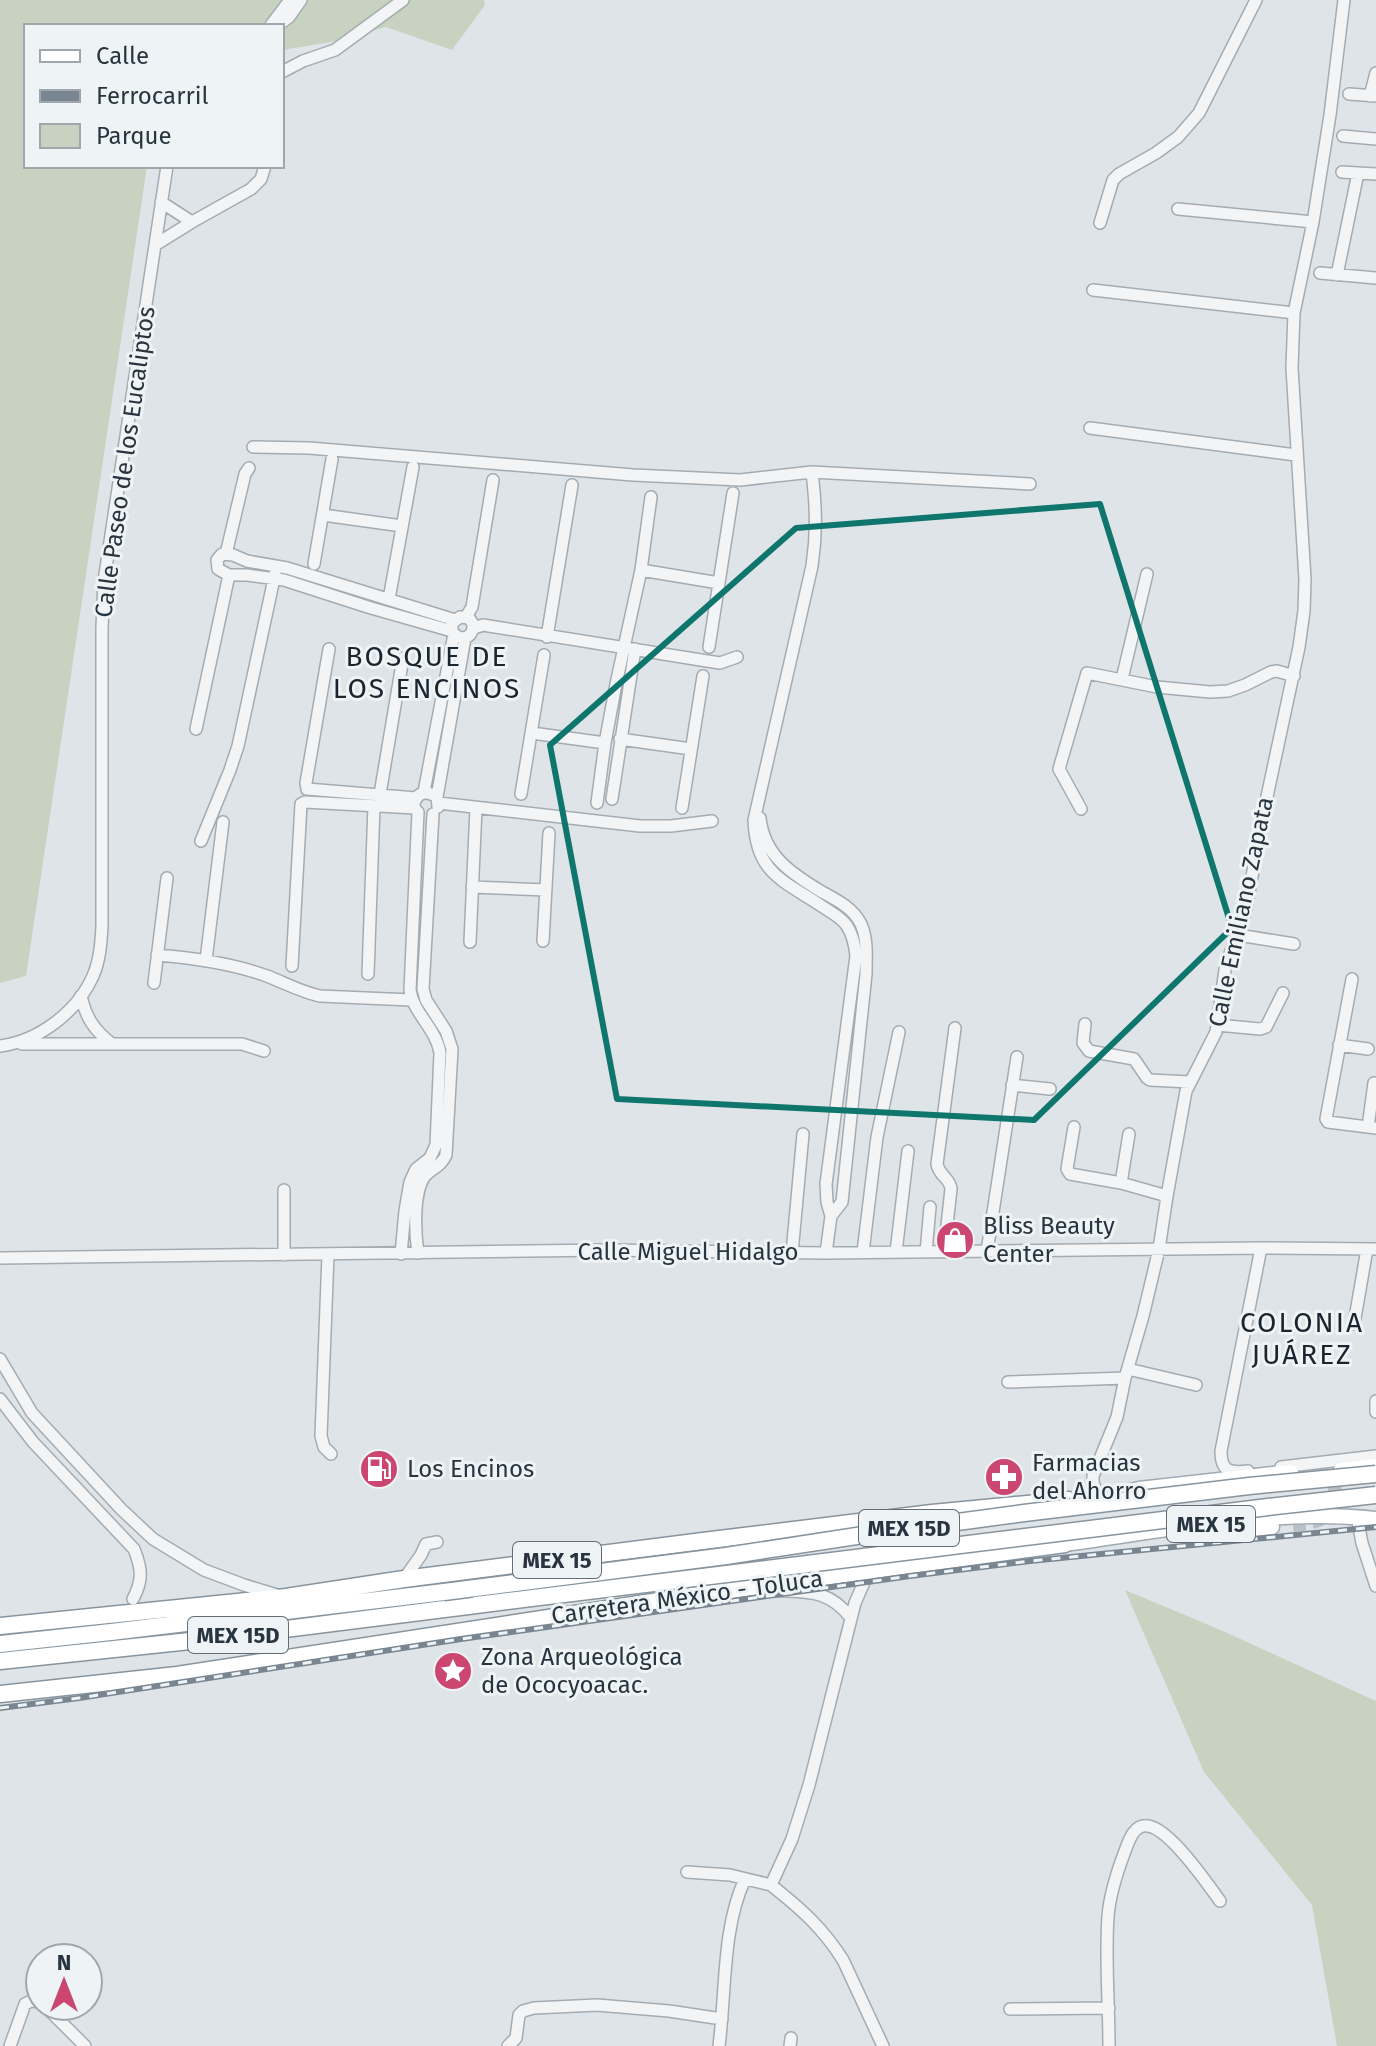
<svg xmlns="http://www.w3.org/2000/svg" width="1376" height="2046" font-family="'Fira Sans',sans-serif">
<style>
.green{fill:#c8d2c0}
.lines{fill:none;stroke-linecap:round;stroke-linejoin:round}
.major-tunnel{stroke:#bac1c6;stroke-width:14;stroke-dasharray:14 7;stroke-linecap:butt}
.minor-casing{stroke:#a4acb2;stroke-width:14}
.major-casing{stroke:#9faab3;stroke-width:17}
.highway-casing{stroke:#87949e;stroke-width:19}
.minor{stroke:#f2f4f6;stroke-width:11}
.major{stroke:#fff;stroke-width:14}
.highway{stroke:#fff;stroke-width:16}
.rail-casing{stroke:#798691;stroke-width:6}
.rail{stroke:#eef3f6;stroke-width:3;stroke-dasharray:9;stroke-linecap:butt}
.highway-bridge-casing{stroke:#87949e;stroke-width:19;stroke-linecap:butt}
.highway-bridge{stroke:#fff;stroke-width:16}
.marked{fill:none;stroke:#0f766e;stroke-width:6;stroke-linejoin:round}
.labels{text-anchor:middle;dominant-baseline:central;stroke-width:6;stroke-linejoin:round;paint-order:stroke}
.shield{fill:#eef3f6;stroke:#636d76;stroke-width:2}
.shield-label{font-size:22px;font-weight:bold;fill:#28343f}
.street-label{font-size:24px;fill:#28343f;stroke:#eef3f6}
.poi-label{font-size:24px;fill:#28343f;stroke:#eef3f6;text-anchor:start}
.quarter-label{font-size:28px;letter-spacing:2px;fill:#1a2530;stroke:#eef3f6}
</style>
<rect width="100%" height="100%" fill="#dfe4e8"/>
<path class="green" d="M0,0H484L485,5L452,50L386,27L331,42L282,50V26H26V166H147L26,976L0,983Z
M1125,1590L1223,1631L1376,1701V2046H1337L1312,1905L1204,1772Z"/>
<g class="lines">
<path class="major-tunnel" d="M1291,1472C1299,1471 1309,1469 1317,1471C1339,1476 1342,1505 1324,1517C1315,1523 1304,1524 1293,1525"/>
<g class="minor-casing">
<path id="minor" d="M271,25L290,0
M277,26L289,17L301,0
M282,72L303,61L335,50L403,0
M1349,94L1376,96
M1370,96L1376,73
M1343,136L1376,139
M1358,173L1376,174
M161,202L192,222
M1178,209L1313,222
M1100,223L1113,180L1119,174L1156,153L1178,137L1199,113L1256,0
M155,245L192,222L251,189L261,179L265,166
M1320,273L1376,278
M1337,275L1358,173L1342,172
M1093,290L1294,313
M1090,428L1296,455
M253,447L309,448L633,475L740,480L812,472L1030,484
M812,472C816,506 817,533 812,566L754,820C756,874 783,880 823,907C832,913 841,917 847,926C853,935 855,946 856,956L826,1184L827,1202L831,1216L826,1253
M323,515L402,526
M226,554L245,474L249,468
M314,564L332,459
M641,570L719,583
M389,599L413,467
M466,617L472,607L493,480
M474,628L483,625L707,661L720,663L737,657
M452,631V623L460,617L469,618L473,624C474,638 460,643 452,631L371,608L284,580L247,575H229L218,569L217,560L222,554L233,555L247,561L287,568L455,620
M547,637L572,485
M709,647L733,493
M329,649L306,783L307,789L416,798
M1122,679L1147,574
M196,729L229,575
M532,733L605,743
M620,739L691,749
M424,792L454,634
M380,794L403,658
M521,794L544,655
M612,799L635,649
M415,801C419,791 428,791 437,797
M439,803L640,826H671L712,821
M597,803L605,743L616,684L641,570L651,497
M438,807L437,797L465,638
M682,808L703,676
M1081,809L1059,769L1087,673L1157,687L1210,692L1228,691L1245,685L1271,672L1277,671L1294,676
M760,818C764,856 792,874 822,892C837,900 853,908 861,924C868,940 866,958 866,974L842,1202L831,1216
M201,841L230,770L238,746L275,574
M472,887L546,890
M1238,935L1294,944
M543,941L549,833
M470,942L476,808
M157,955C195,958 231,963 267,976C285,983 301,992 320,996L411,1000
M206,960L223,822
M292,966L301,804L305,802L415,808
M368,974L374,806
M1352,979L1326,1119L1328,1122L1376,1128
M154,983L167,878
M81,996C86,1018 94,1030 112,1044
M1085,1024L1083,1043L1089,1051L1134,1059L1147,1078L1150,1080L1190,1082
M1217,1025L1260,1029L1266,1027L1283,993
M22,1044H242L264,1051
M1339,1045L1368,1049
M0,1046C39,1041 77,1012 93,976C100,960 101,943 102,926V628L104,581L167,166
M1012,1085L1050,1089
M1074,1127L1067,1169L1070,1174L1121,1183L1167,1196
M1368,1127L1374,1083
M1121,1183L1129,1134
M284,1190V1255
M987,1251L1017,1057
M863,1252L877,1137L899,1032
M896,1252L908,1151
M926,1252L930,1207
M944,1252L951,1189C950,1178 939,1176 937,1164L955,1028
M418,1253C415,1233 413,1195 424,1177C431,1168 441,1167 446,1155L452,1049L446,1031L426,1000L423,989L433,814
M792,1253L803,1134
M401,1254L405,1211L410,1182L416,1169L430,1158L436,1145L440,1053C436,1028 413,1013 410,990L418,812
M328,1255L321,1436L324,1447L331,1454
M0,1258L606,1250L826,1253L1261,1248L1376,1249
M1354,1324L1367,1249
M0,1359L32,1413L121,1509L153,1539L204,1570L244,1585L277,1595
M1128,1369L1196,1385
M1008,1382L1125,1378
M0,1399L33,1442L134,1549C142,1569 143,1580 133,1599
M1376,1401V1412
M1281,1467L1376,1456
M1248,1471C1230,1473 1221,1472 1221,1451L1261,1248
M1099,1497L1093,1483V1476L1117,1417L1125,1378L1143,1316L1159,1249L1167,1196L1186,1091L1216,1032L1226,963L1238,935L1246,909L1265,806L1299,647L1304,611L1305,579L1292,368L1294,313L1313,222L1330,115L1344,0
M1357,1517L1362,1543L1376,1586
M404,1579L421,1555L426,1544L437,1542
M769,1590C805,1593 827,1587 851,1618
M687,1872L730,1875L771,1885L792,1839L809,1785L855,1603L865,1580L873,1570
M771,1885C801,1909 822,1927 843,1960L883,2046
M45,2006L85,2046
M1010,2009L1109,2008
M10,2046L25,2004L31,2001L40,2002
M508,2046L516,2038L519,2015L523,2011L534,2008L597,2005L669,2011L722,2019
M719,2046C726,1992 722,1928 745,1879
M790,2046L791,2038
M1109,2046C1109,2003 1105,1959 1108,1916C1110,1893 1117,1872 1125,1851C1129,1840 1134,1824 1148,1826C1170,1829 1207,1883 1220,1901"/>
</g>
<g class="major-casing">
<path id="major" d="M1341,1470L1376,1466
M1114,1495L1139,1489L1291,1472
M1225,1532L1272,1527
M1065,1544C1166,1530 1274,1508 1376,1519"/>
</g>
<g class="highway-casing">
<path id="highway" d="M0,1626L286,1597L404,1579L703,1541L932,1513L1069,1500
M0,1644L111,1632L444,1592
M0,1661L190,1641L476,1605
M0,1694L177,1675L744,1588L1065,1544"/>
</g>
<use href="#minor" class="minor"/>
<use href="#major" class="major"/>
<use href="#highway" class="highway"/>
<g class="rail-casing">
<path id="rail" d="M0,1708L79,1698L461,1639L910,1576L1030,1561L1376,1527"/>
</g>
<use href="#rail" class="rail"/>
<g class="highway-bridge-casing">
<path id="highway-bridge" d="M444,1592L726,1556L876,1533L1024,1513L1249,1486L1376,1474
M476,1605L1268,1507L1376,1495"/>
</g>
<use href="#highway-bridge" class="highway-bridge"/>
</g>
<path class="marked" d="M1100,504L1232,928L1034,1120L617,1099L550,745L796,528Z"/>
<defs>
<g id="shop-disc" transform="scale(2)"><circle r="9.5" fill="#cb4670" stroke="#eef3f6"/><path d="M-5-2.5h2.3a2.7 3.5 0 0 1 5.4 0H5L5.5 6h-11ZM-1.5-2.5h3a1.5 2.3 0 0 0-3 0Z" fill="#fff"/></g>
<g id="fuel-disc" transform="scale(2)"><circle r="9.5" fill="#cb4670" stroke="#eef3f6"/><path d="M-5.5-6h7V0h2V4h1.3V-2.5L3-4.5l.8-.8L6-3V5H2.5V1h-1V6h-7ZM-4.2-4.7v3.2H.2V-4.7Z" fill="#fff"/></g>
<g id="pharmacy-disc" transform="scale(2)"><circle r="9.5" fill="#cb4670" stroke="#eef3f6"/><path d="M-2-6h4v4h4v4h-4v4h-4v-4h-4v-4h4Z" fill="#fff"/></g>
<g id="sight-disc" transform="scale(2)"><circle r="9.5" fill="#cb4670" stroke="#eef3f6"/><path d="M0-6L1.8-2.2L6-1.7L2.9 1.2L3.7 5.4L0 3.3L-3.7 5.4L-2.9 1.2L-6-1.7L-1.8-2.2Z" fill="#fff"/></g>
</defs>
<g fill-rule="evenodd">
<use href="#shop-disc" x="955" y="1240"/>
<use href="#fuel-disc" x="379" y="1469"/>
<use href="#pharmacy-disc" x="1004" y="1477"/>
<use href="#sight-disc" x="453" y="1671"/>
</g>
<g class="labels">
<g class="shield">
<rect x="1167" y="1506" width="88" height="36" rx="6"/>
<rect x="859" y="1510" width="100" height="36" rx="6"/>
<rect x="513" y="1542" width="88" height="36" rx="6"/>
<rect x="188" y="1617" width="100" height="36" rx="6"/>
</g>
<g class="shield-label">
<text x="1211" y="1524">MEX 15</text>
<text x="909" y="1528">MEX 15D</text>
<text x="557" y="1560">MEX 15</text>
<text x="238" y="1635">MEX 15D</text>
</g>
<g class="street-label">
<text transform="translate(125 462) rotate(-82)">Calle Paseo de los Eucaliptos</text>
<text transform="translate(1241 912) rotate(-78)">Calle Emiliano Zapata</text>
<text x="688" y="1252">Calle Miguel Hidalgo</text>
<text transform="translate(687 1597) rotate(-8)">Carretera México - Toluca</text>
</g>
<g class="poi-label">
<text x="983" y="1226">Bliss Beauty<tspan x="983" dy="28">Center</tspan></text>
<text x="1032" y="1463">Farmacias<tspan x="1032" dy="28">del Ahorro</tspan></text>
<text x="407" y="1469">Los Encinos</text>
<text x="481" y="1657">Zona Arqueológica<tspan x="481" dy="28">de Ococyoacac.</tspan></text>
</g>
<g class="quarter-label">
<text x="427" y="656">BOSQUE DE<tspan x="427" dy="32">LOS ENCINOS</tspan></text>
<text x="1302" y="1322">COLONIA<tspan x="1302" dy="32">JUÁREZ</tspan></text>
</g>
</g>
<rect x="24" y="24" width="260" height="144" fill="#eef3f6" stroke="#9fa7ad" stroke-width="2"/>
<rect x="40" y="50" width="40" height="12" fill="#ffffff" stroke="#9fa7ad" stroke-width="2"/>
<text x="96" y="64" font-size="24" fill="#28343f">Calle</text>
<rect x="40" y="90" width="40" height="12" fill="#798691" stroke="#9fa7ad" stroke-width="2"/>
<text x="96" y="104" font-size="24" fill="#28343f">Ferrocarril</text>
<rect x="40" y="124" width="40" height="24" fill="#c8d2c0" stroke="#9fa7ad" stroke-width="2"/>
<text x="96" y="144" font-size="24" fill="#28343f">Parque</text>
<g transform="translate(64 1982)"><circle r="38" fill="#eef3f6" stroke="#9fa7ad" stroke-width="2"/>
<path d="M0-6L14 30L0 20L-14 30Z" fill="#cb4670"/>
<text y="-12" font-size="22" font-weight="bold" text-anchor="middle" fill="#28343f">N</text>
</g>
</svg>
